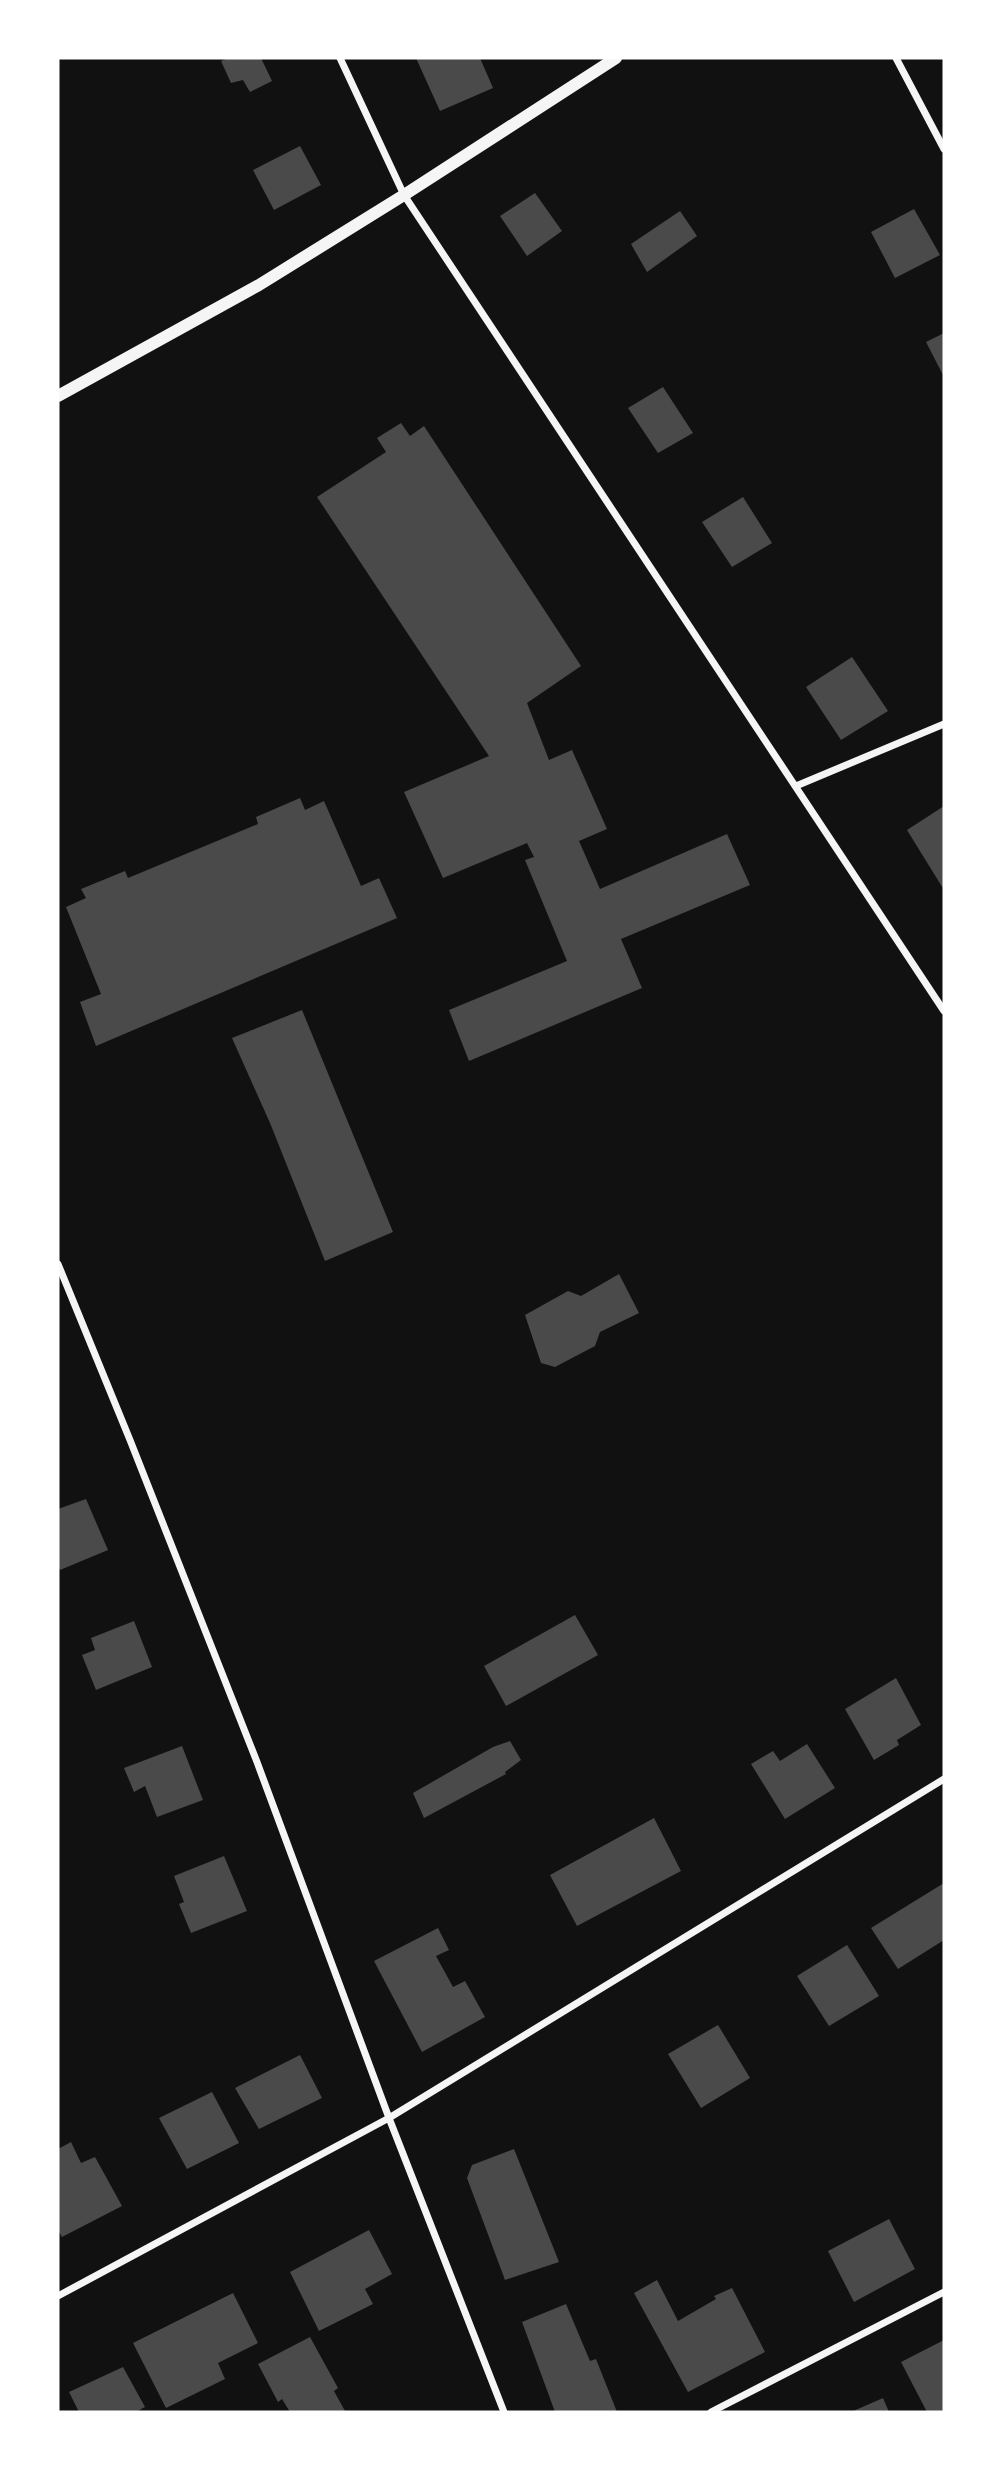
<svg xmlns="http://www.w3.org/2000/svg" width="1002" height="2470" font-family="Merriweather,serif">
<style>
.building{fill:#4a4a4a}
.lines{fill:none;stroke-linecap:round;stroke-linejoin:round}
.minor{stroke:#f5f5f5;stroke-width:7}
.tertiary{stroke:#f5f5f5;stroke-width:12}
</style>
<rect width="100%" height="100%" fill="#111"/>
<path class="building" d="M228,58H261L272,81L250,92L243,80L231,83L221,61Z
M416,58H480L493,88L440,111Z
M300,146L321,185L274,210L253,170Z
M535,193L562,231L527,256L500,216Z
M914,209L940,255L895,278L871,232Z
M680,211L697,236L647,272L631,244Z
M944,333V377L926,342Z
M663,387L693,433L658,453L628,408Z
M401,423L410,436L424,426L581,666L527,703L549,760L572,750L607,829L579,841L600,889L727,834L750,885L621,939L642,988L469,1061L449,1010L567,961L525,860L534,857L527,843L443,878L404,792L489,756L317,497L386,452L377,438Z
M743,497L772,543L732,567L702,522Z
M852,657L888,711L841,740L806,687Z
M300,798L305,810L324,801L361,886L379,878L397,918L96,1046L80,1002L101,994L66,907L86,898L81,889L125,871L128,878L258,824L256,817Z
M944,806V890L907,830Z
M302,1010L393,1232L325,1261L270,1123L232,1038Z
M619,1274L639,1313L600,1332L595,1346L555,1367L541,1363L525,1315L568,1291L581,1296Z
M86,1499L108,1550L60,1570L58,1565V1509Z
M575,1615L598,1655L506,1706L484,1666Z
M134,1621L152,1667L96,1690L82,1655L95,1650L91,1638Z
M896,1678L921,1725L897,1740L899,1745L874,1760L845,1709Z
M510,1741L521,1760L505,1772L506,1774L424,1818L413,1793L493,1747Z
M807,1744L835,1788L785,1819L751,1764L773,1751L780,1761Z
M182,1746L203,1800L157,1817L145,1786L134,1792L124,1768Z
M654,1818L681,1871L577,1926L550,1875Z
M224,1856L247,1911L191,1933L179,1904L184,1902L174,1876Z
M944,1883V1940L898,1969L871,1928Z
M438,1928L449,1950L436,1956L453,1987L465,1981L485,2017L422,2052L374,1961Z
M847,1945L879,1996L829,2026L797,1976Z
M718,2025L750,2078L701,2108L668,2054Z
M300,2055L322,2098L259,2129L235,2088Z
M212,2092L239,2143L187,2169L159,2118Z
M71,2142L81,2163L95,2157L122,2206L62,2237L58,2230V2149Z
M514,2149L559,2262L505,2280L467,2178L472,2165Z
M889,2219L915,2269L854,2302L828,2251Z
M369,2230L392,2274L365,2289L373,2304L319,2331L290,2272Z
M657,2280L678,2321L716,2299L714,2296L732,2288L765,2352L688,2392L634,2293Z
M233,2293L258,2343L218,2363L225,2379L166,2408L133,2343Z
M566,2304L590,2361L596,2359L617,2412H555L522,2322Z
M310,2337L338,2388L334,2391L345,2411L342,2412H290L282,2399L278,2402L258,2364Z
M944,2340V2412H927L901,2362Z
M123,2367L145,2407L136,2412H79L69,2392Z
M883,2398L889,2412H851Z"/>
<g class="lines">
<path class="minor" d="M340,58L404,195L944,1011
M896,58L944,149
M796,786L944,724
M58,1264L130,1440L257,1762L389,2118L504,2412
M58,2296L389,2118L944,1779
M711,2412L944,2292"/>
<path class="tertiary" d="M58,396L259,285L404,195L616,58"/>
</g>
<rect width="1002" height="2470" fill="none" stroke="#ffffff" stroke-width="119"/>
</svg>
